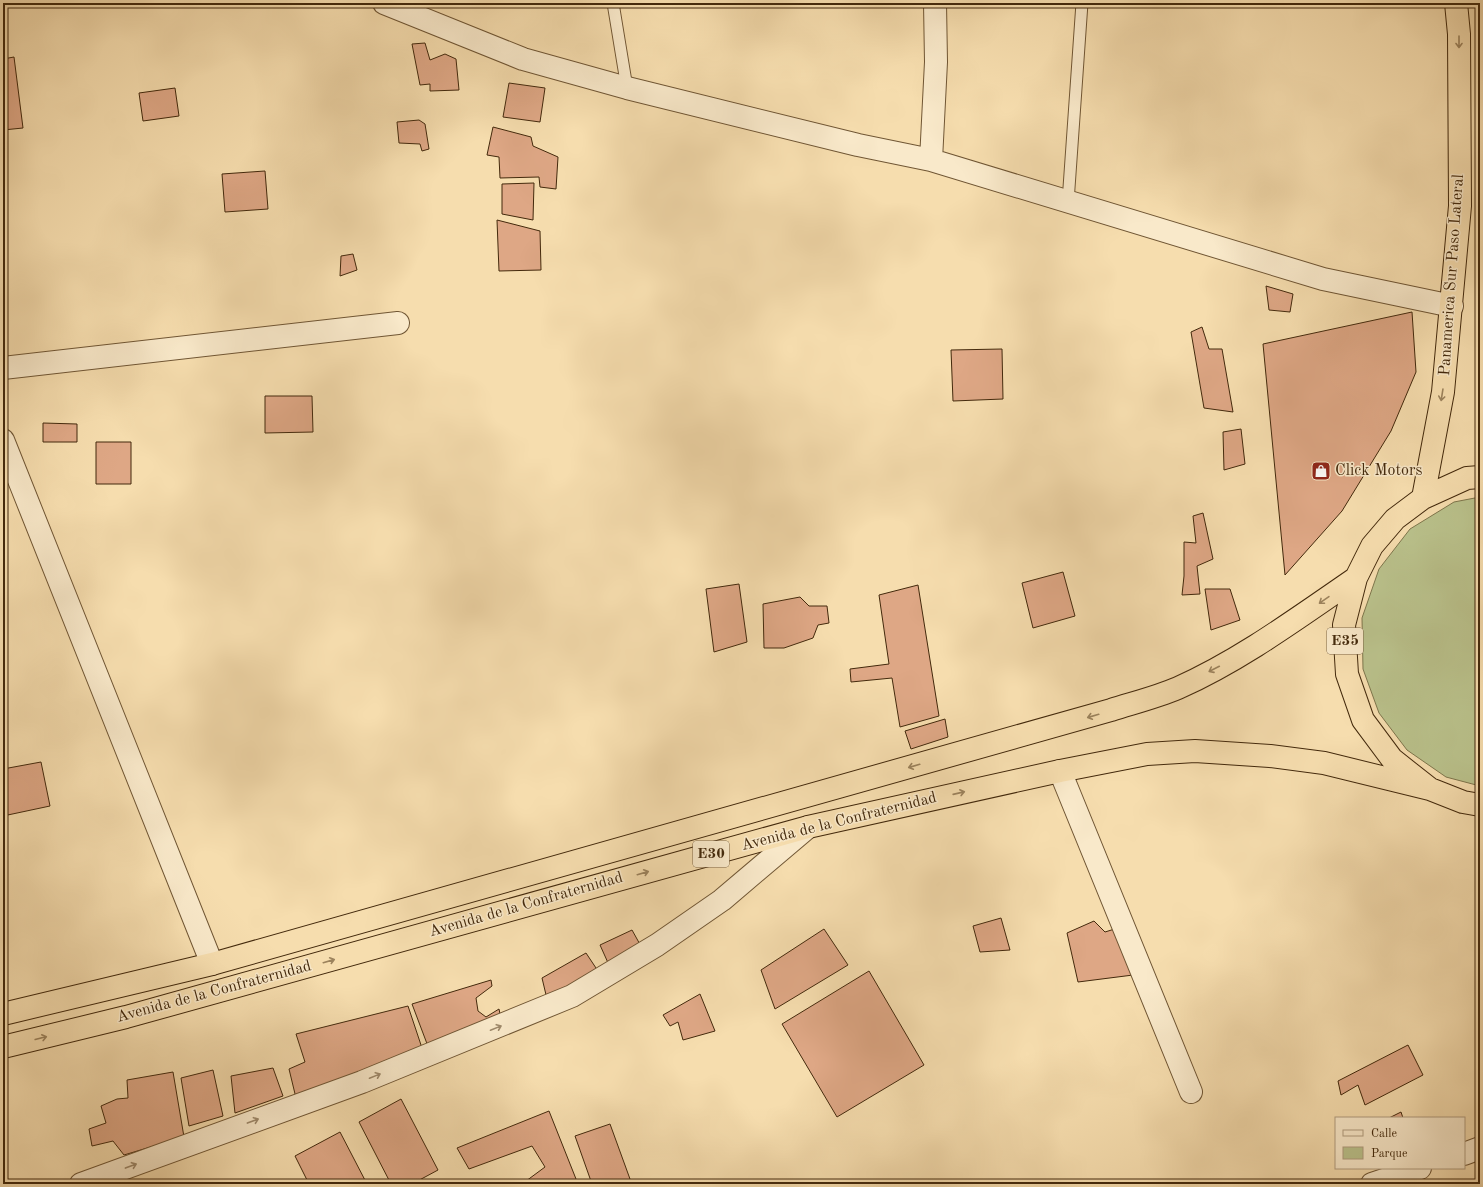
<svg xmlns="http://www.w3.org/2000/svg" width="1483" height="1187" font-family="'Old Standard TT',serif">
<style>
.green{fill:#bac28c;stroke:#7e764c}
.building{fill:#dea785;stroke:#43290c}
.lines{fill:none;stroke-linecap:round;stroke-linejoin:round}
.service-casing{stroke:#705634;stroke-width:13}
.minor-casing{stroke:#705634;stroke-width:24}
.trunk-casing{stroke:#43290c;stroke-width:24}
.service{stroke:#f9e9ca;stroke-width:11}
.minor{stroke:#f9e9ca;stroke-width:22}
.trunk{stroke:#f6ddae;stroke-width:22}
.oneway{stroke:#9c835d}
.oneway2{stroke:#9e896b}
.labels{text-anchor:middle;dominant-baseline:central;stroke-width:3;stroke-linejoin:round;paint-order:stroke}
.shield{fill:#f9e9ca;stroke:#7a6345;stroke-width:1}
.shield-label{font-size:15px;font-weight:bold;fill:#43290c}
.street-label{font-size:16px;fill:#43290c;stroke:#f9e9ca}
.poi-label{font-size:16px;fill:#43290c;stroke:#f9e9ca;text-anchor:start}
</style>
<rect width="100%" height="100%" fill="#f6ddae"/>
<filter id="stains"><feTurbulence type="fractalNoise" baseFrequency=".005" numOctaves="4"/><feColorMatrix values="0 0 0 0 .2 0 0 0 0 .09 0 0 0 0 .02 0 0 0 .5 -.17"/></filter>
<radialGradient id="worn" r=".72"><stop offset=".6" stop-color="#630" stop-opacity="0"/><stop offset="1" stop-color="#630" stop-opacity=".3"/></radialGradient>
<path class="green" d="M1480,497V786L1446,777L1407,750L1379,713L1363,669L1362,618L1379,569L1410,529L1454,502Z"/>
<path class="building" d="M425,43L430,60L445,54L456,59L459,90L430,91V84L420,85L412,44Z
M14,57L23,128L3,130V59Z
M509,83L545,88L540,122L503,117Z
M175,88L179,116L143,121L139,93Z
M419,120L425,124L429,149L422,151L420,144L399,143L397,122Z
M493,127L531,137L533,146L558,157L556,189L540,187L539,177L500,178L499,157L487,155Z
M265,171L268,209L225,212L222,174Z
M534,183L533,220L502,214V184Z
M497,220L540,231L541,270L499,271Z
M353,254L357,270L340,276L341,256Z
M1266,286L1293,294L1290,312L1269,310Z
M1412,312L1416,372L1391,431L1342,511L1285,575L1263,344Z
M1202,327L1209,349H1222L1233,412L1204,408L1191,332Z
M1002,349L1003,399L953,401L951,350Z
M265,396H312L313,432L265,433Z
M43,423L77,424V442H43Z
M1241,429L1245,464L1224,470L1223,432Z
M96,442H131V484H96Z
M1203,513L1213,559L1197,566L1200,594L1182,595L1184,576V542L1196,543L1193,516Z
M1063,572L1075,616L1033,628L1022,583Z
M739,584L747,642L714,652L706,589Z
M918,585L939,716L900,727L892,678L851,682L850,669L889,664L879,595Z
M1205,589H1230L1240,620L1211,630Z
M800,597L809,606H827L829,623L818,625L813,638L784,648H764L763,604Z
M945,719L948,737L911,749L905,731Z
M41,762L50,806L3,816V769Z
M1001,918L1010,950L980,952L973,926Z
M1094,921L1105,932L1121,927L1141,974L1078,982L1067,933Z
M824,929L848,965L775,1009L761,970Z
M632,930L642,948L609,965L600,945Z
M586,953L600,974L547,999L542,978Z
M869,971L924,1065L837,1117L782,1024Z
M491,980L492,986L476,998L478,1011L486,1017L499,1009L501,1019L429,1049L412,1004Z
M700,994L715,1031L683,1040L678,1022L670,1026L663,1015Z
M408,1006L422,1048L296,1098L289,1069L305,1062L296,1034Z
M1408,1045L1423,1075L1365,1105L1358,1085L1341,1095L1338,1081Z
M273,1068L283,1096L235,1113L231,1076Z
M213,1070L223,1116L189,1126L181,1078Z
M173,1072L184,1137L124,1155L113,1141L92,1146L89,1129L106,1123L101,1106L117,1099L128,1098L127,1080Z
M401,1099L438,1170L412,1184H391L359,1122Z
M549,1111L578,1184H522L545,1167L532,1146L469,1169L457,1148Z
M1401,1112L1403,1118H1389Z
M610,1124L630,1179L620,1184H592L575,1136Z
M340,1132L367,1184H309L295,1156Z"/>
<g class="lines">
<g class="service-casing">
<path id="service" d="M613,3L627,88
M1068,202L1082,3"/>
</g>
<g class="minor-casing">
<path id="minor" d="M384,3L523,59L627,88L858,145L931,160L1323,279L1452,306
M931,160L936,62L935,3
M3,368L398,323
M3,440L212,964
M1060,771L1191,1092
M1464,1154L1480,1148
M81,1184L362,1082L572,996L657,945L722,900L808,827
M1372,1184L1420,1168"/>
</g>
<g class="trunk-casing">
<path id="trunk" d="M1480,477L1467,478L1423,498L1395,519L1372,546L1356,578L1344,625L1347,674L1363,720L1392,759L1430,789L1463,802L1480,805
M1423,498L1443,392L1460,206L1459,34L1456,3
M3,1014L212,964L1111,710C1133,703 1157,697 1178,688C1241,660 1299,617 1356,578
M3,1047L126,1017L808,827L1060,771L1147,754L1195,751L1270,756L1324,763L1430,789"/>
</g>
<use href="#service" class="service"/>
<use href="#minor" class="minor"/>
<use href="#trunk" class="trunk"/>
</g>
<defs><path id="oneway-shaft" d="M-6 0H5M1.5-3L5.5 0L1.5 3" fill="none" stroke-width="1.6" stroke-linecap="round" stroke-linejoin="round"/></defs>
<g class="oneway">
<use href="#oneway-shaft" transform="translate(1459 42) rotate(90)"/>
<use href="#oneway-shaft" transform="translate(1442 395) rotate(99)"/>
<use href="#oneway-shaft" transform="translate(1324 600) rotate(145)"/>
<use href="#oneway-shaft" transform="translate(1214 669) rotate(153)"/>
<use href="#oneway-shaft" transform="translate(1093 716) rotate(164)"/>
<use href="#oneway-shaft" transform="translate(914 766) rotate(164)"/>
<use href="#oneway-shaft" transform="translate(959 793) rotate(-13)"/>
<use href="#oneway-shaft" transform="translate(643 873) rotate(-16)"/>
<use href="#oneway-shaft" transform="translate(329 961) rotate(-16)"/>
<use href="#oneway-shaft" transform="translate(41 1038) rotate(-14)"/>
</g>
<g class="oneway2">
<use href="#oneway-shaft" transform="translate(496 1028) rotate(-22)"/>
<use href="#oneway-shaft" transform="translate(375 1076) rotate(-22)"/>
<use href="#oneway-shaft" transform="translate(253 1121) rotate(-20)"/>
<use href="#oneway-shaft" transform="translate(131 1166) rotate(-20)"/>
</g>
<defs>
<g id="shop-square" transform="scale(1)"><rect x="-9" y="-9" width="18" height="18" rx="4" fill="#8f2418" stroke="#f9e9ca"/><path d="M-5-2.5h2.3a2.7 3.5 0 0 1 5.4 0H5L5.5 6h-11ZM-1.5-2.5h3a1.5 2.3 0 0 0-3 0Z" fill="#fff"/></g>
</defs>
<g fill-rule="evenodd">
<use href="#shop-square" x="1321" y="471"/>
</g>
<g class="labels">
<g class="shield">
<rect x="1327" y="628" width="36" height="26" rx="3"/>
<rect x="693" y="841" width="36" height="26" rx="3"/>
</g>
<g class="shield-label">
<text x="1345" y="641">E35</text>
<text x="711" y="854">E30</text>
</g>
<g class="street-label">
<text transform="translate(1452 275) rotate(-86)">Panamerica Sur Paso Lateral</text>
<text transform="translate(839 822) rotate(-14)">Avenida de la Confraternidad</text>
<text transform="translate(526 905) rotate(-16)">Avenida de la Confraternidad</text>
<text transform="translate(214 992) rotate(-15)">Avenida de la Confraternidad</text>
</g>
<g class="poi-label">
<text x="1335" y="471">Click Motors</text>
</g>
</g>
<rect width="1483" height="1187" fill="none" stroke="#f6ddae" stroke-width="16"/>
<rect x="4" y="4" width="1475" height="1179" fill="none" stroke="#43290c" stroke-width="2"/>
<rect x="8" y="8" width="1467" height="1171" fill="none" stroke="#43290c"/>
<rect x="1335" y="1117" width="130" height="52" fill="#f9e9ca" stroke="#b09c7e"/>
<rect x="1343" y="1130" width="20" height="6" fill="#f9e9ca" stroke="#b09c7e"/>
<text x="1371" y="1137" font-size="12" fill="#43290c">Calle</text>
<rect x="1343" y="1147" width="20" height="12" fill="#bac28c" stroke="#b09c7e"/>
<text x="1371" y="1157" font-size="12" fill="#43290c">Parque</text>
<rect width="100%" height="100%" filter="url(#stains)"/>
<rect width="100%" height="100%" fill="url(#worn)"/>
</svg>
